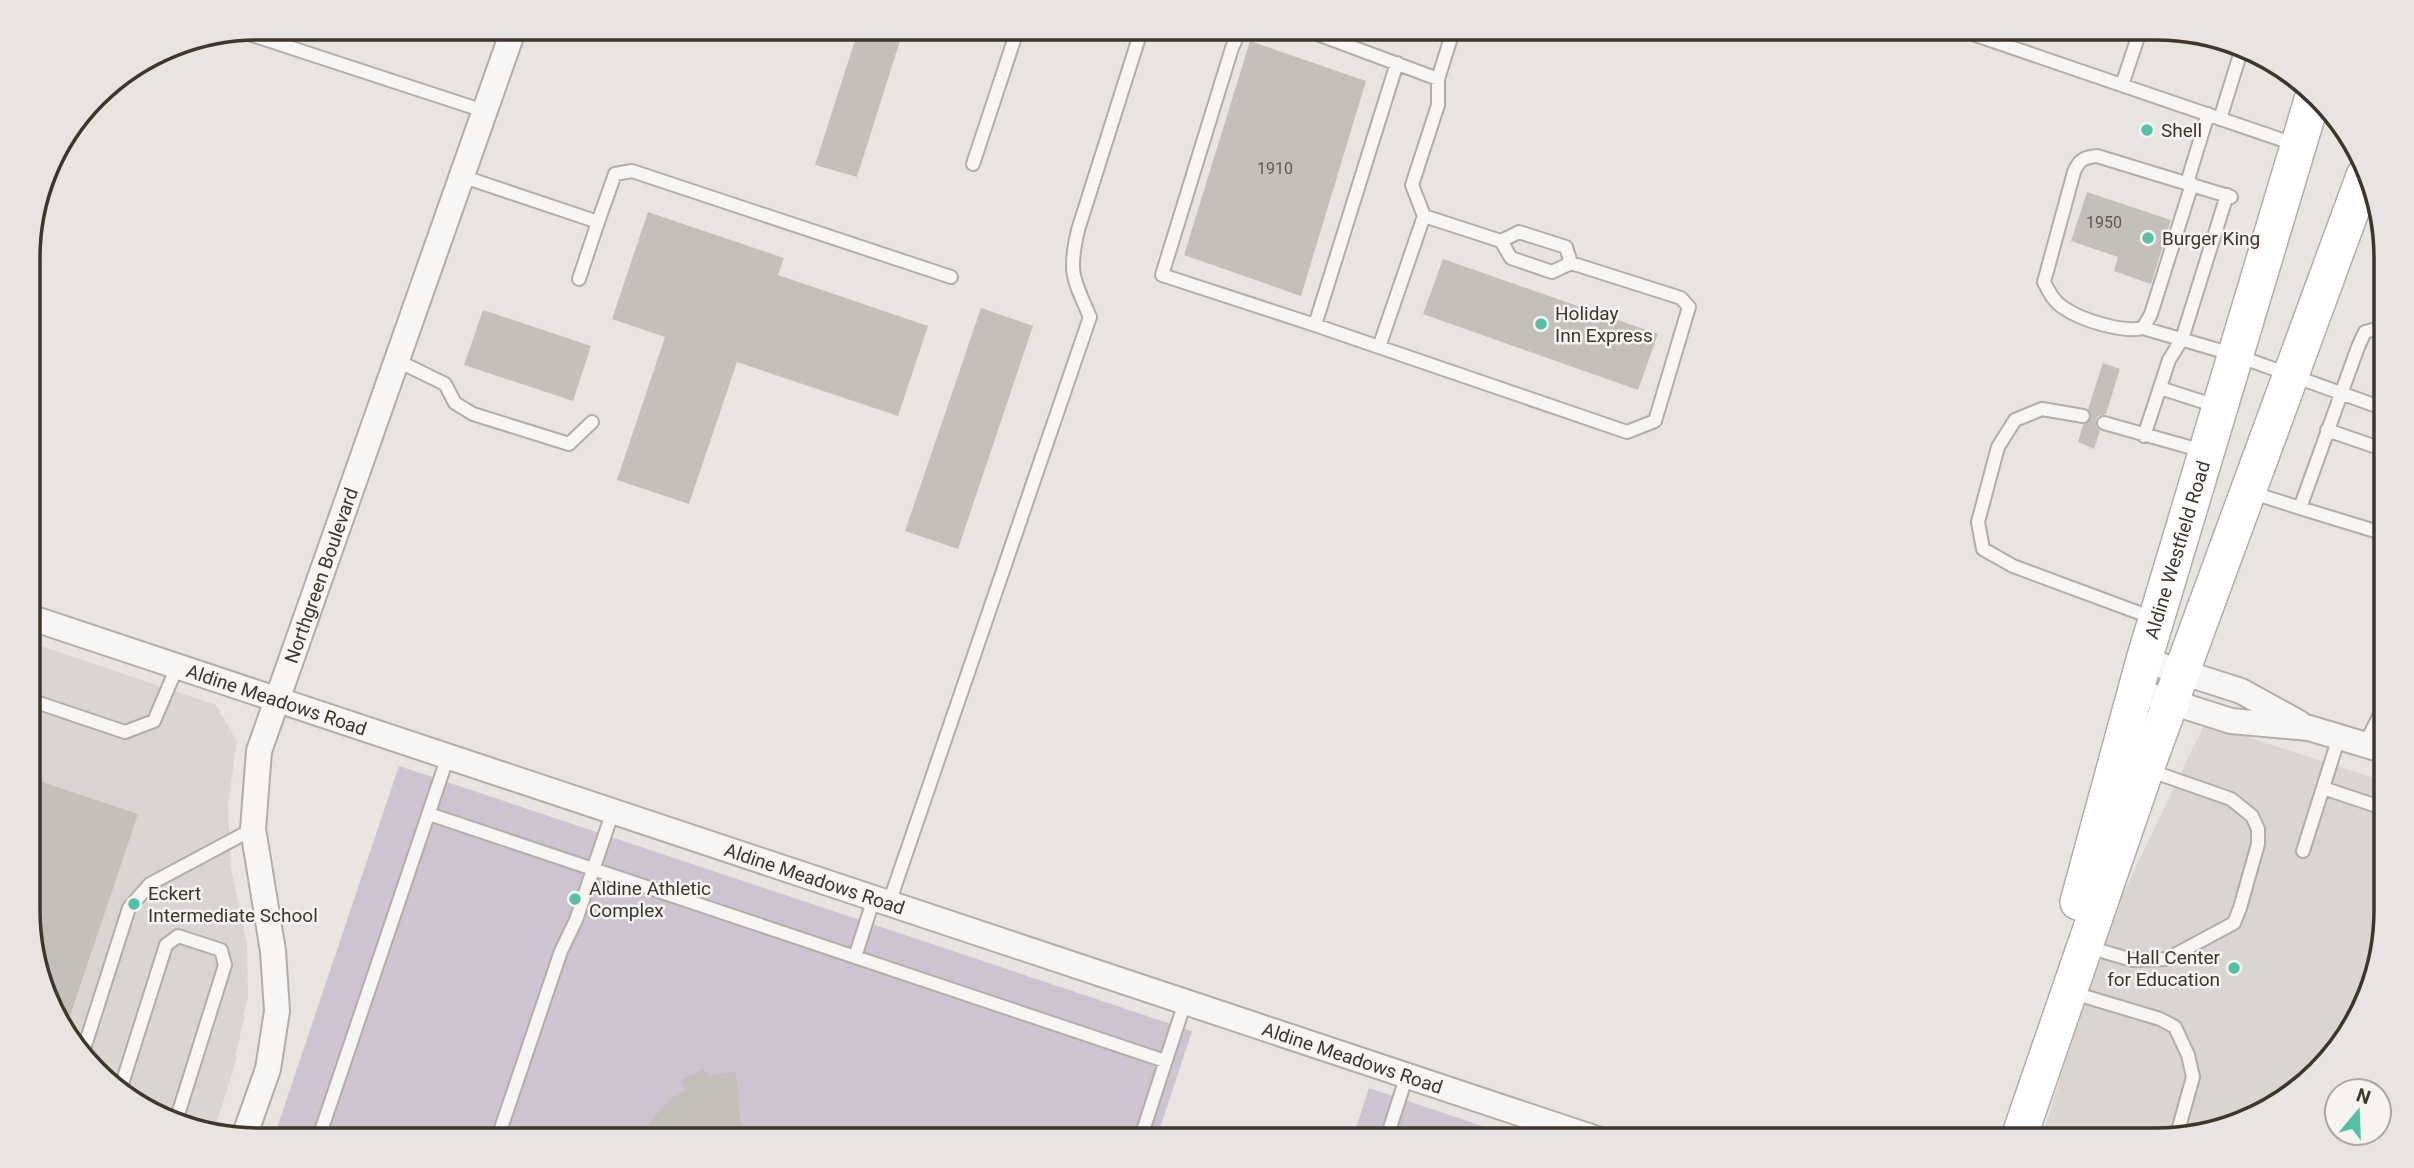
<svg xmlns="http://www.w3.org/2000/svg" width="2414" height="1168" font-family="Roboto,sans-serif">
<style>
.built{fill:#dad5d0}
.green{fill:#cdc3d1}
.building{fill:#c5bfb9}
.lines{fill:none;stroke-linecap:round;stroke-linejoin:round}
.lane-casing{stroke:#b2ada7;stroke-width:16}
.street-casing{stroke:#b2ada7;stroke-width:28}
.secondary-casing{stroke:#b2ada7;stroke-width:38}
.lane{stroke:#f7f6f4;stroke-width:12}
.street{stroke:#f7f6f4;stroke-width:24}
.secondary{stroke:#fff;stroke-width:35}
.poi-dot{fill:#54c0a6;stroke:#f6f3f1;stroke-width:2.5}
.labels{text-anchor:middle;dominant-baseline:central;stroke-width:5;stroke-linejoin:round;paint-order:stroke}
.number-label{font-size:16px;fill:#60584e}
.poi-label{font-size:19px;fill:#3e362b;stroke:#f6f3f1;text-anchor:start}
.street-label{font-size:19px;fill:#3e362b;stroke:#f6f3f1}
.rim{fill:none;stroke:#3e362b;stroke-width:3.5}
</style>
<rect width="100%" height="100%" fill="#e8e5e1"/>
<path class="built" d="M29,642L216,705L237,742L228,805L231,868L247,943L248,996L233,1071L214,1130L156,1116L75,1050L30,941Z
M2205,723L2386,782V911L2362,1012L2284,1101L2171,1140H2041L2108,925Z"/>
<path class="green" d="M399,766L1192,1031L1156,1140H273Z
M1369,1088L1524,1140H1352Z"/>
<path class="building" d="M859,28H904L857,177L815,165Z
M1250,41L1366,81L1301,296L1184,255Z
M2087,192L2171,220L2151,284L2114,271L2118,257L2071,241Z
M648,212L784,258L778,275L928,326L898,416L737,362L689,504L617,480L665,337L612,319Z
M1443,259L1658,334L1638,390L1423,314Z
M981,308L1033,326L958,549L905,531Z
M483,310L591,346L573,401L464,365Z
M2103,363L2120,369L2106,414L2098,416L2096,420V426L2100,431L2094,449L2078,442L2083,425L2091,418L2088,409Z
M30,778L138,814L66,1028L30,941Z
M704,1069L709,1076L736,1072L742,1136L726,1140H638L655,1116L672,1098L686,1090L681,1080Z"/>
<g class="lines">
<g class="lane-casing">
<path id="lane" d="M482,28L511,38
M1241,28L1232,48L1162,275L1315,325L1397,63
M1301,28L1438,79L1454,28
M1955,28L2297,145
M240,31L484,111
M2122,85L2141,28
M2220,119L2242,48
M973,164L1018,28
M461,176L598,222L615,174L632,171L951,277
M2187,183L2208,114
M2192,184L2151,314L2143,328C2123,333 2081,320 2064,308C2054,302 2049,292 2044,282L2074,172C2079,160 2084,157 2097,156L2231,197
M1424,216L1379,347L1627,432L1655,421L1689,307L1681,298L1571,263L1552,272L1511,258L1501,241L1424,216L1412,185L1438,105V79
M1501,241L1519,232L1566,247L1571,263
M579,279L598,222
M1315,325L1379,347
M2384,327L2365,332L2358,347L2300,508L2385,534
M2143,328L2235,355L2385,409
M396,360L445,384L455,403L473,414L569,444L592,422
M2160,388L2216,406
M2083,416L2042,409L2015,420L1998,447L1978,522L1983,549L2013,566L2153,618
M2104,423L2203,451
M2327,430L2385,450
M2144,436L2169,360L2182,339L2227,195
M2250,492L2300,508
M30,700L125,732L154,721L177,667
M2365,744L2385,705
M2323,788L2386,809
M429,814L1165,1061
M2303,851L2339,737
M889,903L1090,317C1073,278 1068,273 1078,230L1142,28
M2088,947L2132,960L2167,959L2234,923L2240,908L2258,844V829L2252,816L2231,799L2148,770
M855,957L874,898
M2070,992L2160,1019L2175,1027L2188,1055L2193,1077L2176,1138
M82,1055L129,908L150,884L253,829
M121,1087L166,945L178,936L221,950L225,965L176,1121
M318,1140L448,756
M497,1140L561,951L576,920L613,811
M1140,1140L1185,1002
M1386,1140L1407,1075"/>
</g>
<g class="street-casing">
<g id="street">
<path id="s1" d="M29,617L1600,1140"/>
<path d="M2144,660L2241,691L2299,723"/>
<path d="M2156,697L2231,721L2309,728L2386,751"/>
<path id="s2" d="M244,1137L268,1069L277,1011L273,951L253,829L259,751L514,28"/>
</g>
</g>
<g class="secondary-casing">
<g id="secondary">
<path id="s3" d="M2078,902L2144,660L2312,100"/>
<path d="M2018,1140L2146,769L2364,176"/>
</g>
</g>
<use href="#lane" class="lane"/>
<use href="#street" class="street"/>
<use href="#secondary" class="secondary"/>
</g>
<g class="poi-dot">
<circle cx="2147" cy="130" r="7"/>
<circle cx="2148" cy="238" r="7"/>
<circle cx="1541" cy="324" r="7"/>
<circle cx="575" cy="899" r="7"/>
<circle cx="134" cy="904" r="7"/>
<circle cx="2234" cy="968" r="7"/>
</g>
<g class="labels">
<g class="number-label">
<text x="1275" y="168">1910</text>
<text x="2104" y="222">1950</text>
</g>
<g class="poi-label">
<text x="2161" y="130">Shell</text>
<text x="2162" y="238">Burger King</text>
<text x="1555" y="313">Holiday<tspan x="1555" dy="22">Inn Express</tspan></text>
<text x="589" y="888">Aldine Athletic<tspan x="589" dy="22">Complex</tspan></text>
<text x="148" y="893">Eckert<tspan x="148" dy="22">Intermediate School</tspan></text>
<text x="2220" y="957" text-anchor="end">Hall Center<tspan x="2220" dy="22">for Education</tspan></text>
</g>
<g class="street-label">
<text stroke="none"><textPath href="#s3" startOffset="366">Aldine Westfield Road</textPath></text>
<text stroke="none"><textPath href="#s2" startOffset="579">Northgreen Boulevard</textPath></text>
<text stroke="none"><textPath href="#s1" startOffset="261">Aldine Meadows Road</textPath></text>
<text stroke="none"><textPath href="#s1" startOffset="828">Aldine Meadows Road</textPath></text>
<text stroke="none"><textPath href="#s1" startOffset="1395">Aldine Meadows Road</textPath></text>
</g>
</g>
<path d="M0 0H2414V1168H0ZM258 40H2156A218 218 0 0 1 2374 258V910A218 218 0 0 1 2156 1128H258A218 218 0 0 1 40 910V258A218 218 0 0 1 258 40Z" fill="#e7e4e1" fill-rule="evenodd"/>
<path class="rim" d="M258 40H2156A218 218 0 0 1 2374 258V910A218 218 0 0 1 2156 1128H258A218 218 0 0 1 40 910V258A218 218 0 0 1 258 40Z"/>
<g transform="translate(2358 1112) rotate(19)"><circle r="33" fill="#f6f3f1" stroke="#aca7a2" stroke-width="2"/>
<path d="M0-5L12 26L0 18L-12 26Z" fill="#54c0a6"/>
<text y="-10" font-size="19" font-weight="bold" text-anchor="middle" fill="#3e362b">N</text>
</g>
</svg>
